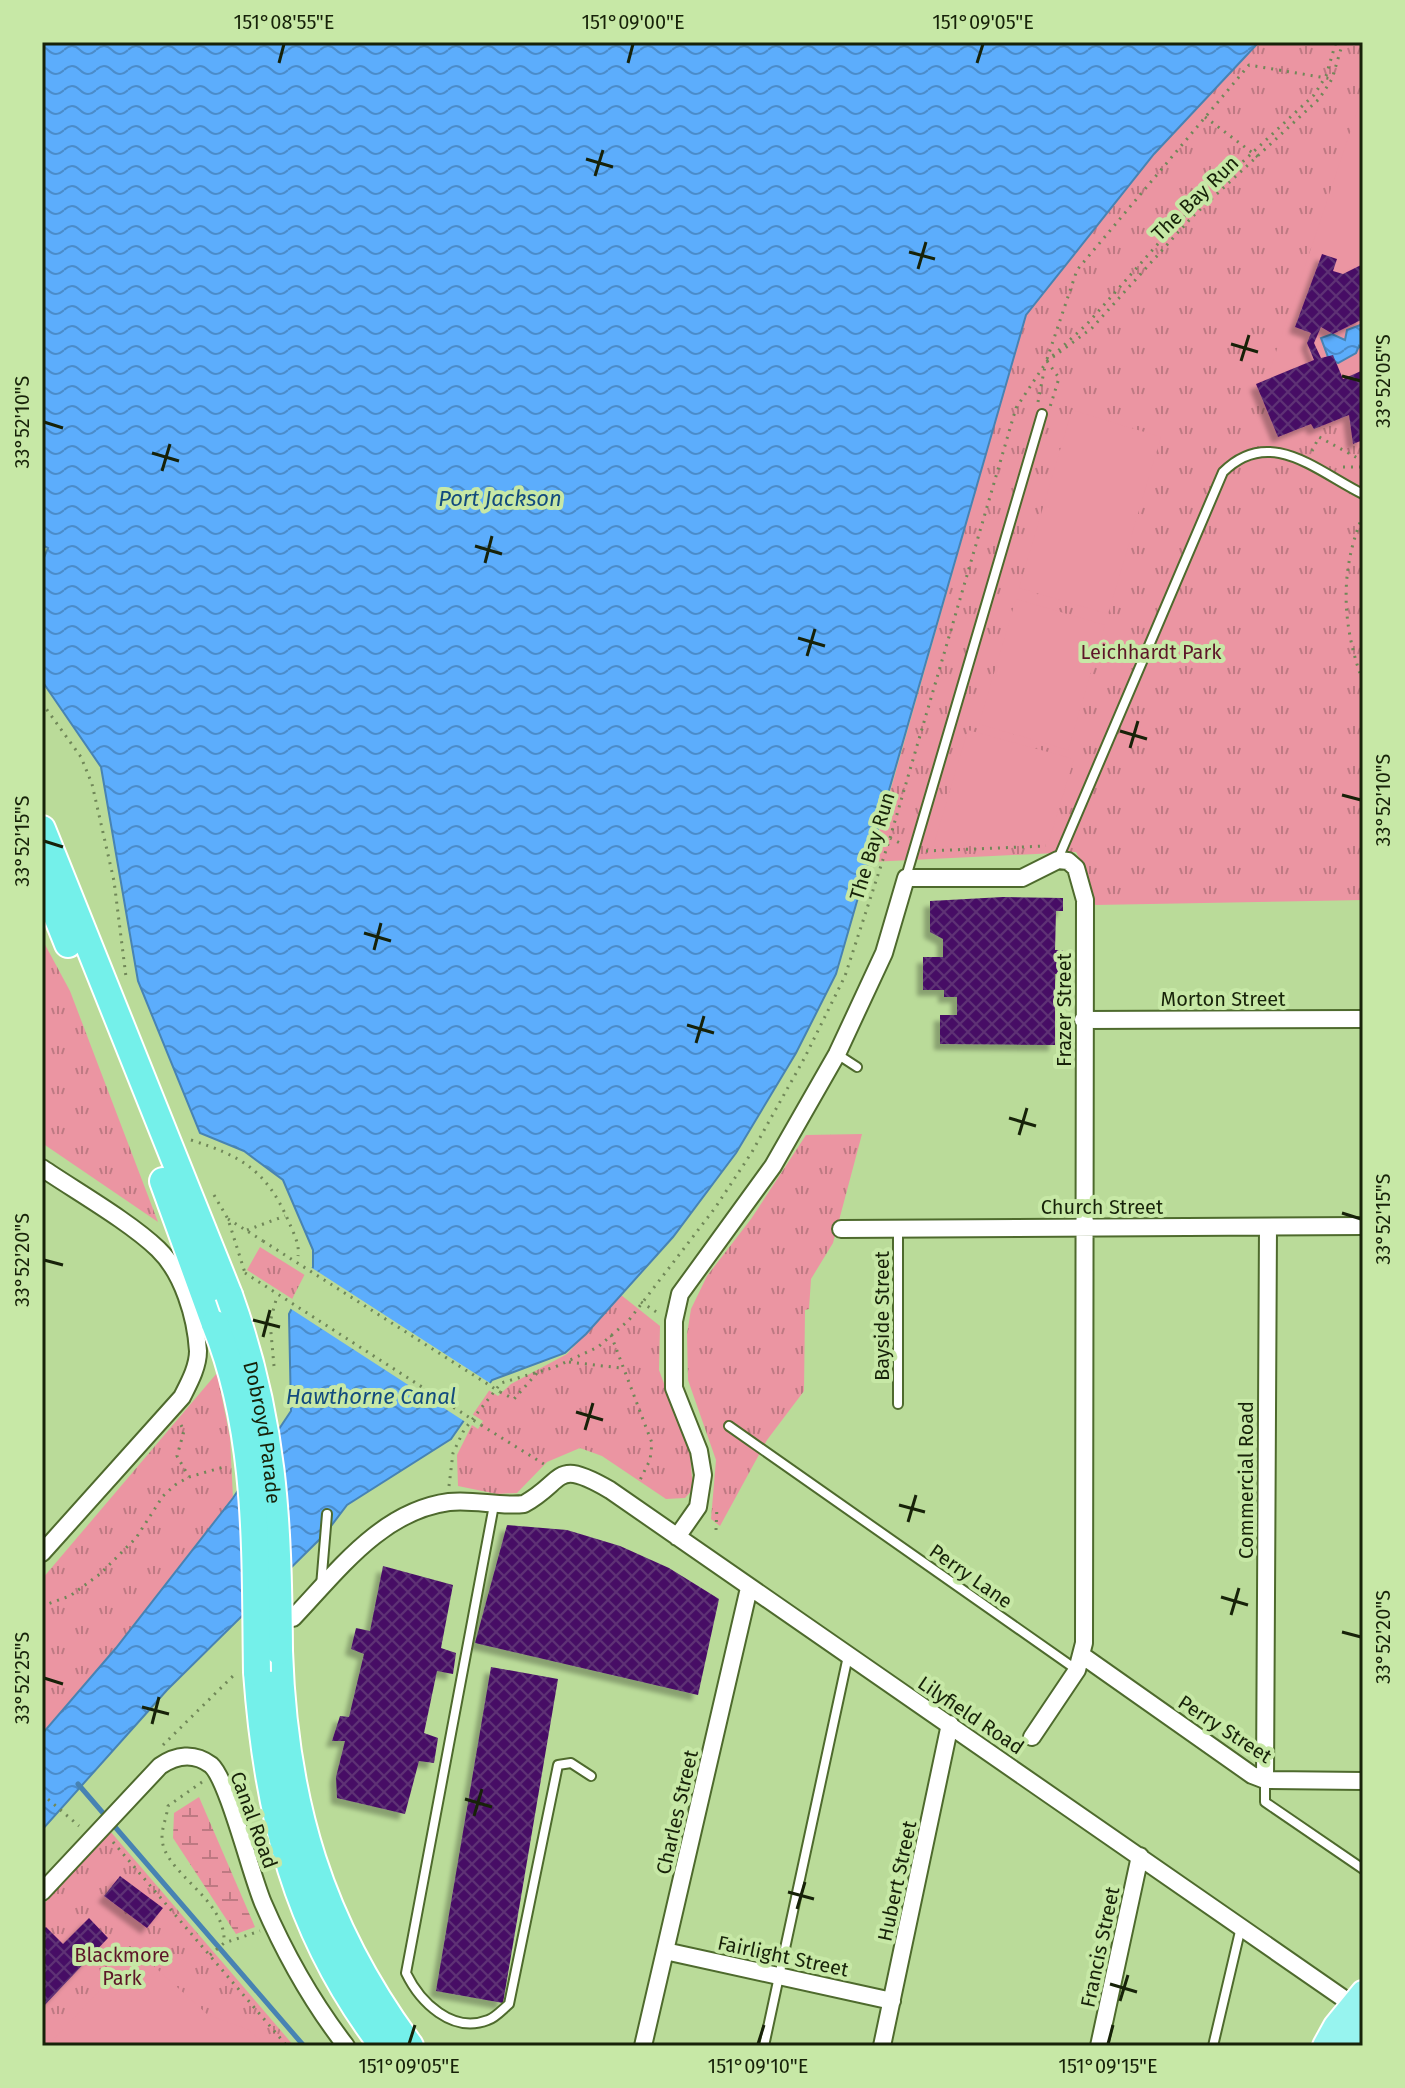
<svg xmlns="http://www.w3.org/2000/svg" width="1405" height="2088" font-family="'Fira Sans',sans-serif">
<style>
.wetland{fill:url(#wetland-marsh)}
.park{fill:url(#park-tufts)}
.pitch{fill:#eb95a2}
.water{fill:url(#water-waves);stroke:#4783b3;stroke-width:2}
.pier{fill:#badb99}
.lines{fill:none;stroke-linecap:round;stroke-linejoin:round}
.stream{stroke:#4783b3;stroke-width:5}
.building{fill:url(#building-cross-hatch);filter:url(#shadow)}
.service-casing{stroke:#4e6a2d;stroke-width:12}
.minor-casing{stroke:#4e6a2d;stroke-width:20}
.primary-casing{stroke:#fff;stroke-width:28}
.trunk-casing{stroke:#fff;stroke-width:30}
.path{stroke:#708758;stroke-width:3;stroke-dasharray:2 6;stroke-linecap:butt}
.service{stroke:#fff;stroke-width:8}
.minor{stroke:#fff;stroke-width:16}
.primary{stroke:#97f4ef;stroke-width:24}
.trunk{stroke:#74f0ea;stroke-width:26}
.trunk-bridge-casing{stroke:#fff;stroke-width:30;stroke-linecap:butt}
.path-bridge{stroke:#708758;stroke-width:3;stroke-dasharray:2 6;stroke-linecap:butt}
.trunk-bridge{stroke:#74f0ea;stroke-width:26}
.ticks{fill:none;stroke:#172209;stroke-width:3}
.labels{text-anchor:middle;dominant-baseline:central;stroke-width:8;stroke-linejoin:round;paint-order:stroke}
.street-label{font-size:20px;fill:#172209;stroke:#c7e8a6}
.park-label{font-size:20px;fill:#5d1628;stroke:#c7e8a6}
.water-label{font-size:22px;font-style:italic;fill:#124b7e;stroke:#c7e8a6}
.neatline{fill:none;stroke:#172209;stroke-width:3}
.ticks-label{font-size:20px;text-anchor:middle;fill:#172209}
</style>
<defs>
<pattern id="wetland-marsh" width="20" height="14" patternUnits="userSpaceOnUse" patternTransform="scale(2)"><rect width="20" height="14" fill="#eb95a2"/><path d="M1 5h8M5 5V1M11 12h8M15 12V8" fill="none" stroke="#bd7982"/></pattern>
<pattern id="park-tufts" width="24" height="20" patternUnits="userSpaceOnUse" patternTransform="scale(2)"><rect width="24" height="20" fill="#eb95a2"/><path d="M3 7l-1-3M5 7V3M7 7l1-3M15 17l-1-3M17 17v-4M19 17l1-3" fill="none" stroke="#bd7982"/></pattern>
<pattern id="water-waves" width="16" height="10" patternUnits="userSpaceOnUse" patternTransform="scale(2)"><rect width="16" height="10" fill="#5cadfc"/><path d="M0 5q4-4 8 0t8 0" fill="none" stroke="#4b8cca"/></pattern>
<pattern id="building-cross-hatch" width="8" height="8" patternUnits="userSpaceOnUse" patternTransform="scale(2)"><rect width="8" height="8" fill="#470f65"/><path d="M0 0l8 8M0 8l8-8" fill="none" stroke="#5e3275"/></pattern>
<filter id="shadow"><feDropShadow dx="-6" dy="6" stdDeviation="2" flood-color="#0004"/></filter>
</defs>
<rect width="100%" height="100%" fill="#badb99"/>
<path class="wetland" d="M199,1797L255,1927L236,1934L173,1838L174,1813Z"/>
<path class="park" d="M1259,42H1363V900L1096,905L1091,903L1086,871L1076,852L870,862L1026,315L1154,154Z
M42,939L70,991L158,1222L42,1143Z
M862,1134L833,1243L811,1279L809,1309L805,1310L804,1391L767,1440L720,1526L711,1519L716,1460L688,1380L687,1334L691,1309L707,1276L751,1219L806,1135Z
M260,1247L498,1396L511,1384L567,1354L621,1295L660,1326L659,1370L690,1454L693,1489L685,1498L666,1499L602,1456L580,1448L547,1462L517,1493L497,1494L458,1486L457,1455L472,1425L478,1429L483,1421L247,1270Z
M217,1373L230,1438L233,1498L116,1648L42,1734V1579Z
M110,1831L294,2046H42V1906Z"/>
<path class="pitch" d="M1363,94V440L1353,444L1349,415L1314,429L1310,424L1278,437L1256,384L1267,379Z
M1072,410L1161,437L1108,614L1019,588Z
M1016,599L1105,625L1068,750L979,724Z
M968,730L1074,759L1049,841L933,847Z
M137,1951L208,2015L247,2029L268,2046H47Z"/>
<path class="water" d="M42,42H1259L1154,154L1026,315L836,974L796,1053L736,1153L673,1237L586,1334L565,1353L492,1380L451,1439L347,1505L325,1534L167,1690L42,1830V1734L116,1648L233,1498L291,1411L289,1314L313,1267V1250L283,1180L244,1151L200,1133L138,981L101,767L42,681V562L48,548L42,545Z
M1363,324V351L1359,346L1356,353L1338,363L1328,357L1321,338L1332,334L1345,340L1347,330Z"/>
<path class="pier" d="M309,1266L493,1385L467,1423L288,1307Z"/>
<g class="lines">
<path class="stream" d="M78,1784L304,2046"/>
</g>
<path class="building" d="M1322,254L1337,259L1333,271L1343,274L1363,264V319L1333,334L1321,327L1314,343L1321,358L1333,355L1343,379L1361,371L1363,376V440L1353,444L1349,415L1314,429L1311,424L1278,437L1256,384L1314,360L1307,343L1311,333L1295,327Z
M1003,897L1063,898V911H1056L1055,950H1063V975L1055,974V1045L940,1044V1015H957V997H944V990H923V957H943V939L930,932V901Z
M507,1525L567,1530L620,1546L669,1568L719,1599L698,1695L475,1643Z
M383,1566L453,1585L441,1648L456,1653L453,1674L437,1671L424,1733L438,1738L434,1763L419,1761L405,1814L337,1798L336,1777L345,1741H332L340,1716L349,1717L364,1654L351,1649L356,1628L370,1631Z
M491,1667L558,1679L503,2003L436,1991Z
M120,1876L163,1908L147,1928L104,1896Z
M89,1918L108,1938L42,2008V1930L46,1927L63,1944Z"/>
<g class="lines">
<g class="service-casing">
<path id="service" d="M1058,859L1223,472C1270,425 1318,472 1363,494
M906,877L1042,414
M837,1054L857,1067
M898,1229V1404
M729,1426L1077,1670
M494,1505L406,1973C420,2002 452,2034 488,2020C495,2018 503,2009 509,2004L558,1765L571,1763L591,1776
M321,1586L327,1514
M1265,1780V1802L1363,1869
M764,2046L848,1656
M1213,2046L1241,1927"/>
</g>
<g class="minor-casing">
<path id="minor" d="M1083,1020L1363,1019
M42,1168C76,1191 130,1222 158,1249C183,1273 196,1317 198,1351C198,1367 189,1383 182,1397L42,1553
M841,1229L1363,1226
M677,1537L698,1507L703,1475L699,1451L674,1388V1321L680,1294L773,1166L837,1054L884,953L906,878H1022L1058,860L1068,861L1076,868L1085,900L1084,1643L1077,1670L1032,1737
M293,1618C337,1572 381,1511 449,1502C474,1499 499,1507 524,1504C566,1481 553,1457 610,1490L1353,2005
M1083,1656L1252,1775L1265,1780L1363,1781
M1265,1780L1268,1227
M42,1892L160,1766C176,1755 194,1752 211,1765C228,1780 251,1875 263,1903C285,1954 312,2002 346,2046
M665,1951L892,2001
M643,2046L749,1588
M882,2046L950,1724
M1099,2046L1140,1856"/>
</g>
<g class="primary-casing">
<path id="primary" d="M1325,2046L1336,2026L1363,1993
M1348,2046L1363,2027"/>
</g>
<g class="trunk-casing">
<path id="trunk" d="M42,829L229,1295
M42,879L68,944
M163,1181L215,1324
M279,1651C284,1802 320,1924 410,2046
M257,1672C267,1812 296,1933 383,2046"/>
</g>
<path class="path" d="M1205,117L1258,157
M1053,357L1092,328L1192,217L1319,99L1332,79L1343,42
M1047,359L1077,270L1249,65L1332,79
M1047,361L1059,378L1050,407
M1038,402L1045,366
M1312,451L1319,437L1363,461
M1343,467H1363
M1363,515C1339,572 1342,625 1363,682
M42,703L81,757L92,784L114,881L126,977
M890,838L904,845
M926,851L1046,846
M191,1140C241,1156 266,1170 288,1220C293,1232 300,1244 298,1256
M214,1195L228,1219L245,1273
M228,1219L263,1241
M247,1230L285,1216
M641,1302L658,1313
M611,1335L652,1443L650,1460L639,1482
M569,1362L621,1368
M274,1366L270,1322L276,1300
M500,1392L514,1399L538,1372
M181,1425L184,1431L177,1456L189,1477
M481,1425L547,1466
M449,1486L453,1453L464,1430L501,1383L555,1367L598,1347L629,1320L715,1208L752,1152L805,1057L845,976L890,838L1016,408L1047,361L1087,324L1172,228L1314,95L1326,76L1336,42
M716,1530L717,1506
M42,1606L70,1596L100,1574L136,1538L163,1496L175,1485L189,1477L227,1466
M163,1745L235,1674
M202,1782L168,1806C167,1816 162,1827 162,1837C162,1873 227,1898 224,1943
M42,1794L79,1826
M113,1842L287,2046
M210,1955L224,1943L260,1931"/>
<use href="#service" class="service"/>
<use href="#minor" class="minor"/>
<use href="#primary" class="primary"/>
<use href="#trunk" class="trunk"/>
<g class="trunk-bridge-casing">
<g id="trunk-bridge">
<path id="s1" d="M229,1295C274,1420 278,1519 279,1651"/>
<path d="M215,1324C260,1434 255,1556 257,1672"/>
</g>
</g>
<path class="path-bridge" d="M263,1241L500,1392
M245,1273L481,1425"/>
<use href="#trunk-bridge" class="trunk-bridge"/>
</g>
<path class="ticks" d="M279,63L284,44M628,63L633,44M977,63L983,44M586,159L613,167M595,176L603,150M909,252L935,259M918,269L926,242M1231,344L1258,352M1241,361L1249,335M1342,376L1361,381M44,422L63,428M152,453L179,461M162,471L170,444M475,546L502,554M485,563L492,536M798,638L825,646M807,656L815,629M1120,731L1147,739M1130,748L1138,721M1342,795L1361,800M44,841L63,847M364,933L391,941M374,950L381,923M687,1025L714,1033M696,1043L704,1016M1009,1118L1036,1126M1019,1135L1027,1108M1342,1213L1361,1219M44,1260L63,1265M253,1320L280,1327M263,1337L270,1310M576,1412L603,1420M585,1430L593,1403M899,1505L925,1512M908,1522L916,1495M1221,1597L1248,1605M1231,1615L1239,1588M1342,1632L1361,1637M44,1678L63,1684M142,1707L169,1714M152,1724L159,1697M465,1799L492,1807M474,1816L482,1789M788,1892L814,1899M797,1909L805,1882M1110,1984L1137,1992M1120,2001L1128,1975M409,2044L415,2025M758,2044L764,2025M1108,2044L1113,2025"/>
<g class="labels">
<g class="street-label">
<text transform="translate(1195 198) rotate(-44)">The Bay Run</text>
<text transform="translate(872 846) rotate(-73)">The Bay Run</text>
<text x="1223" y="999">Morton Street</text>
<text transform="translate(1064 1010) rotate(-90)">Frazer Street</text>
<text x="1102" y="1207">Church Street</text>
<text transform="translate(882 1316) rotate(-90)">Bayside Street</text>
<text stroke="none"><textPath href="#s1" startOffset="142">Dobroyd Parade</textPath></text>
<text transform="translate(1246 1480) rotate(-90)">Commercial Road</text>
<text transform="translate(971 1576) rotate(35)">Perry Lane</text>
<text transform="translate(971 1715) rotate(34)">Lilyfield Road</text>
<text transform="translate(1225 1729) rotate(33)">Perry Street</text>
<text transform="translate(677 1812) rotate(-77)">Charles Street</text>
<text transform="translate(254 1820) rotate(70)">Canal Road</text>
<text transform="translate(897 1881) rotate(-78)">Hubert Street</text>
<text transform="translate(1100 1947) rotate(-78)">Francis Street</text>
<text transform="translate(783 1956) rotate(12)">Fairlight Street</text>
</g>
<g class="park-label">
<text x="1151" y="652">Leichhardt Park</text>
<text x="122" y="1955">Blackmore<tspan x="122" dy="23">Park</tspan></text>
</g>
<g class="water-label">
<text x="500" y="498">Port Jackson</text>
<text x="371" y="1396">Hawthorne Canal</text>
</g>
</g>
<rect width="1405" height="2088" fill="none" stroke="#c7e8a6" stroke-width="88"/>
<rect x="44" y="44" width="1317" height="2000" class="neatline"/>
<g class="ticks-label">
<text x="284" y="29">151°08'55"E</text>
<text x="633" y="29">151°09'00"E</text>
<text x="983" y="29">151°09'05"E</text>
<text transform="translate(1383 381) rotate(-90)" y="7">33°52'05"S</text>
<text transform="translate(22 422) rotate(-90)" y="7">33°52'10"S</text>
<text transform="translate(1383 800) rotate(-90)" y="7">33°52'10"S</text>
<text transform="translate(22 841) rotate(-90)" y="7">33°52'15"S</text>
<text transform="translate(1383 1219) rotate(-90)" y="7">33°52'15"S</text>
<text transform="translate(22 1260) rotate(-90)" y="7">33°52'20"S</text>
<text transform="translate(1383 1637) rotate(-90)" y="7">33°52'20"S</text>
<text transform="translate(22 1678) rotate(-90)" y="7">33°52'25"S</text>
<text x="409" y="2073">151°09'05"E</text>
<text x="758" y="2073">151°09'10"E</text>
<text x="1108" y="2073">151°09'15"E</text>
</g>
</svg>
